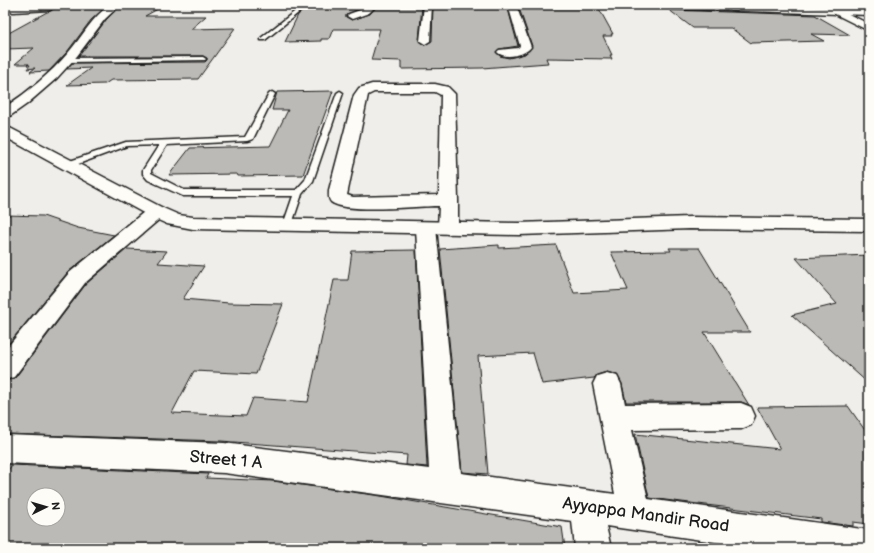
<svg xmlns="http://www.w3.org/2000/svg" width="874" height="553" font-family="'Balsamiq Sans',sans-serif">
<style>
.building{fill:#bbbab6;stroke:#1c1c1c;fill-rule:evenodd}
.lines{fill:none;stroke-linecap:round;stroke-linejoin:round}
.lane-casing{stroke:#1c1c1c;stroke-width:3}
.street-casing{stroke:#1c1c1c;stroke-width:3}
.secondary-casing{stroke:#1c1c1c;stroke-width:3}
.lane{fill:#fdfcf7;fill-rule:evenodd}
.street{fill:#fdfcf7;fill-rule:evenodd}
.secondary{fill:#fdfcf7;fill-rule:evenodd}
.labels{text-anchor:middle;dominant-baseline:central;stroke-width:3.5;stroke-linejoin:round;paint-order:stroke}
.near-street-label{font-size:17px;fill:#1c1c1c;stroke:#fdfcf7}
</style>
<rect width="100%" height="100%" fill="#f0eeea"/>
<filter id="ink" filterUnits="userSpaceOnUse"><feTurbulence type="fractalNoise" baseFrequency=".025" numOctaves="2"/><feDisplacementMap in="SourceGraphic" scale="8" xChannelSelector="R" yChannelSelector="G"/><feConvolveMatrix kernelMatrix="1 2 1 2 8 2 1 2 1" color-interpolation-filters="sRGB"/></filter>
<g filter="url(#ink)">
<path class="building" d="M59,5H108L91,20L67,52L49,71L30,72L35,68L27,69L30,65H27L29,64H15L34,48L5,49V35L47,12L51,11Z
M121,5H165L145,16H206L191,29L235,28L198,79L111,80L105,84L67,85L91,68L67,69L72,63L205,62L207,60V58L203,56H79L106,20Z
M309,5H366L346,15V17L352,20L370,14L378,5H422L419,41L424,45L432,41L433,5H507L518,46L499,49L496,52L500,56L509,58L525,54L532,46L518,5H597L613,34H611L612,36H603L612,55H610L612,59L546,58L548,63L482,68L401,69V61L371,60L380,29H333L329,39H321V41L285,42L298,15Z
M669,10L815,15L850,35L811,34L824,41L751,43L731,28H693Z
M333,91L303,175L238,176L237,174L169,175L190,148L270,146L288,110H272L277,92Z
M5,215L43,216L78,228L114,235L68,272L5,348Z
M499,245V248L556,245L574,293L628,290L611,252L671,251L669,248H699L750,332H704L749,405L741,402H626L622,384L617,375L607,372L597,375L594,378L542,384L533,353L478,356L488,474L462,472L440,249Z
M127,249L167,251L158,263L204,266L183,299L229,303L283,304L256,374L194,371L172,413L246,416L253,398L308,402L334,280H348L352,251L416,250L427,467L406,465L407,455L221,441L5,434V381L15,378L86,284Z
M869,255V384L792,315L837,304L796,258Z
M848,406L869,436V524L853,522V526L821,522V519L649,498L635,434L780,449L757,407Z
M12,465L208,474L206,478L273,481L381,496L562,527L565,548H5V474ZM34,495H58V519H34Z"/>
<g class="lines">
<g class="lane-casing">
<path id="lane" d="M303,5H308L265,40H261V38Z
M203,57L206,59L205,60L67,62L64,60L67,58Z
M340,91L343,93L313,181L302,194L291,227H285L283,225L293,196H183L148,180L143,174V170L159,145L127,146L70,167H67L63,165L64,163L126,142L245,137L269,94L272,92L275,94L253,139L247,141L167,145L151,170V173L184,190H296L305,180L337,93Z"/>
</g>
<g class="street-casing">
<path id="street" d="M47,5L50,6L52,8L50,10L13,12L8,9L13,6Z
M110,5H120L105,19L77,56L57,78L27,104L10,116L5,117V107C28,92 50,74 68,53C82,37 92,17 110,5Z
M368,5H377L369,13L352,19L347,16L349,14L363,9Z
M424,5H432L430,41L425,44L420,41Z
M508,5H516L531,47C526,55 504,60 497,52L499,50L518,48L520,46Z
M836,8L869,24V31L833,13L831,11Z
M372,84H435L448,87L455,94L458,200V228L455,232L448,234L441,232L438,228L439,206C417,206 346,214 331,202C328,199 329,194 329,190L354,95L359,88ZM374,92H435L441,95L439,195L353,197L347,195L368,95Z
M156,206L163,208L165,212L163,216L85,283L14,377L5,380V350L69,273L149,208Z
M426,222L433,224L436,228L461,473L615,494L593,384L597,376L607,373L617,376L621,384L625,404L741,403L751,407L755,416L751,425L741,429L632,430L648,499L869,530V548H756L606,526L611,548H575L572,521L224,473L5,463V435L224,443L429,469L416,228L419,224Z"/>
</g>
<g class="secondary-casing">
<path id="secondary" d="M655,5H741L869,9V15L659,8Z
M5,126L10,128L163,208L179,215L193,217L519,223L690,217L869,219V231L690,229L519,235L193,229L167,224L149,216L5,137Z"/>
</g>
<use href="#lane" class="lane"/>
<use href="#street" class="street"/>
<use href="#secondary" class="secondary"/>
</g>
</g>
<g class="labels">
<g class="near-street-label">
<text transform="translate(226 460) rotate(5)">Street 1 A</text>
<text transform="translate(646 515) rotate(8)">Ayyappa Mandir Road</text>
</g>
</g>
<rect width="874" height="553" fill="none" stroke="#fdfcf7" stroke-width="20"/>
<rect x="10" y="10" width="854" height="533" fill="none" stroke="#1c1c1c" stroke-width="1.5" filter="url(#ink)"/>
<g transform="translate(46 507) rotate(85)"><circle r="19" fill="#fdfcf7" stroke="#a3a29f"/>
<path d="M0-3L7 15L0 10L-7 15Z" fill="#1c1c1c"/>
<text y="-6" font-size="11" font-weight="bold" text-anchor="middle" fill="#1c1c1c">N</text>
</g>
</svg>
